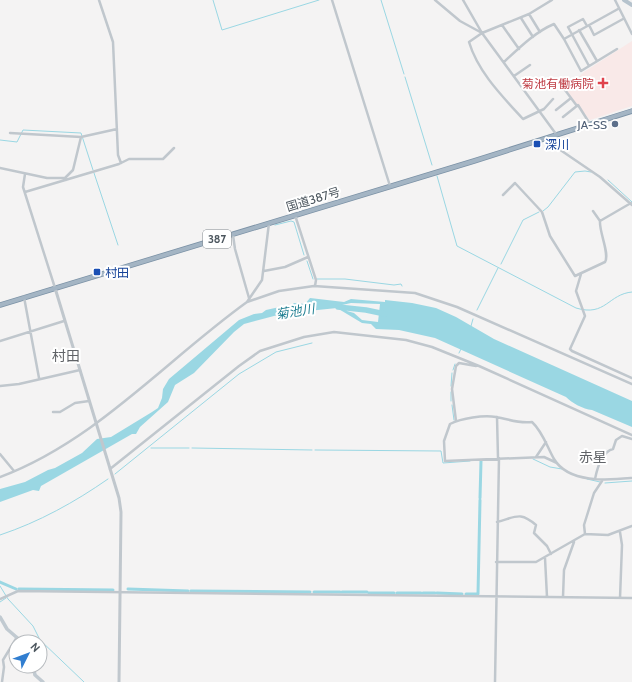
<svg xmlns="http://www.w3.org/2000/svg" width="632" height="682" font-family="Cabin,'Noto Sans JP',sans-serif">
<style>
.medical{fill:#f9e9e8}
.water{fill:#9ad7e3;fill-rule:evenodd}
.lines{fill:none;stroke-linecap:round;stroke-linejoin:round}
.stream{stroke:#9ad7e3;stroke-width:1}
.canal{stroke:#9ad7e3;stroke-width:3}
.river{stroke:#9ad7e3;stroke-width:5.5}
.trunk-casing{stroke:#7c92a6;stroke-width:5.5}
.minor{stroke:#c0c7cd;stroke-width:2.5}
.tertiary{stroke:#c0c7cd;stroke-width:3}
.secondary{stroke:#c1cad1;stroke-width:3.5}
.primary{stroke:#b6c3cd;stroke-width:4}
.trunk{stroke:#a4b5c4;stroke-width:4}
.health-dot{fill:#e0444e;stroke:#fff;stroke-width:1.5}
.service-dot{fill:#5c6f8a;stroke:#fff;stroke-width:1.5}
.transit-dot{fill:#1a4fb4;stroke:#fff;stroke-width:1.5}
.labels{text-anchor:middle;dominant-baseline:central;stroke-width:4;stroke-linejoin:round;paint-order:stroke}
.shield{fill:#fff;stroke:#82898e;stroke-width:1}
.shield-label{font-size:11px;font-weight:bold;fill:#4c565e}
.health-label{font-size:12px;fill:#be3a42;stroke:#fff;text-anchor:end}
.service-label{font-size:12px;fill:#4e5e75;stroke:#fff;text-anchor:end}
.transit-label{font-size:12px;fill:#164399;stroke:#fff;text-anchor:start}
.street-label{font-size:12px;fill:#4c565e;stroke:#fff}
.water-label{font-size:13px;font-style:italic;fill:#1e7e91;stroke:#fff}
.quarter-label{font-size:14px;fill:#606367;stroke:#fff}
</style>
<rect width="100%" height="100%" fill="#f4f3f3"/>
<path class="medical" d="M632,41V106L590,120L565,90L584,72Z"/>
<path class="water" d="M310,298L344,302L351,299L385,302V300L412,303L436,308L456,317L494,339L632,401V427L592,410C583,409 572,403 566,397L435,338L399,330L376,329L371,324L362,323L337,308L308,311L307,314L304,311H293L244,324L234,332L194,373L175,385L168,402L140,427L136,434H132L41,486L39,491L33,490L0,502V489L25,482L48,470L55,468L82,453L97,439L111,437L152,412L158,408L162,398L163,389L169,379L239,320L254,314L262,313L266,310L284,306L290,307L294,303L305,304ZM351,303L380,304L378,322L362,320L354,313L347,311L345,307L342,305Z"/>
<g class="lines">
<path class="stream" d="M213,0L222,30L319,0
M381,0L404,74
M405,77L432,165
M0,140L17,142L23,130L81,133L93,170
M94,173L118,245
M437,176L457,246L576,308C606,317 608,294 632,292
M608,180L632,202
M543,211L548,207L575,172L585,171L591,172
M275,225L291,221L294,222L304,255
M307,261L313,279
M501,264L523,220L539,212
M317,279H345L394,285L401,284L402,286
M477,310L498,268
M471,326L473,319
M459,353L461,349
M453,370L455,364
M451,386L452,373
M451,392V401
M452,405L454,420
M151,448H189
M192,448L312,450
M315,450L441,451L443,463L470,461
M533,459L550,467L562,469
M115,474L239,374L276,352L312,343
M587,479L600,482
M605,483L632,481
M0,535C39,522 75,502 108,479
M0,586L8,599L33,626L40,640L84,682
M0,602L6,598"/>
<path class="canal" d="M480,498L481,461
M0,582L16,589
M19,589L113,590
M128,589L188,591
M191,591L310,592
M314,592H340
M342,592H367
M369,593H394
M397,593H421
M423,593H435
M437,593L462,594
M466,594H478L480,500"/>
<path class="river" d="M338,307L366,310L385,314"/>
<g class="trunk-casing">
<path id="trunk" d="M0,305L474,161L632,111"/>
</g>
<path class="minor" d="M99,0L113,42L118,155L121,163
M332,0L390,186
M435,0L460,21L482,33
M463,0L482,33L556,134
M552,0L529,14L482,33L469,42C478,72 502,96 523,119L544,109L553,99
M615,0L632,34
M529,14L540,32
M521,18L533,37
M502,25L519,49
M589,25L594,35L623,19
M587,26L583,19L568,27L589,66
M579,30L597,61
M564,39L581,71L617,49
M504,62C519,48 535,32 554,24L564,39L618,9
M514,76L530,65
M565,90L577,106
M556,110L571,98
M563,117L578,105L590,124
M10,133L81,137L117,129
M547,138L553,145L600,177L632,205
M0,168L47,178H65L66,180
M25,174L23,187L55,288
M65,178L73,170L81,137
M25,192L119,164L129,159H163L174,148
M503,195L515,183L542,212L550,236L575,276L605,262C610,254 599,232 600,221L631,203
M593,211L600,221
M295,215L316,280L315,286
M233,235L235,249L249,298
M264,271L285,267L308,257
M581,274L576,291L585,316L570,349L572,351L632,378
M24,297L39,378
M247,302L279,291L314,286L415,293L457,307L632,384
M0,341L64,321
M0,386L19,384L80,370
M53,412H60L75,403L89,401
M497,417L498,458
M456,421L452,389L456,366L459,363L476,366
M0,454L14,471
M536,457L546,442
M557,463L544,457L445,461L444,441L450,424C462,418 483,415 496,417C509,419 518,424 532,422C543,432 547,447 554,459C569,484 609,480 632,478
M110,469L239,366L260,351L304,337L334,332L406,340L432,347L479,366L632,435
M0,477C96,441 165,361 247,302L262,280L269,223
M595,479C597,469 601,452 613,449L616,440L622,436L632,439
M497,522C516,517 520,511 536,525L534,533L547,546L551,554
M620,532L622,545L620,598
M585,534L584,525L594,493L602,481
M545,558L547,597
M496,562H536L585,534L608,535L632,526
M563,597L564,570L574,542
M0,599L18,591L632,598
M2,682L4,667L3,660L17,637
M495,682L499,458"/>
<path class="tertiary" d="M55,288L119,498L121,512L119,682"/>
<path class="secondary" d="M0,617L7,629L22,642
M33,666L35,675L43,682"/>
<path class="primary" d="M624,0L632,5"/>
<use href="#trunk" class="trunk"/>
</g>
<path class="health-dot" d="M601 77h4v4h4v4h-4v4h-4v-4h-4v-4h4z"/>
<circle class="service-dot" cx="615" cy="124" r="4"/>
<g class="transit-dot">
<rect x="533" y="140" width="8" height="8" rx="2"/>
<rect x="93" y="268" width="8" height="8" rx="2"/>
</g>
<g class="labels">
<rect class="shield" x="203" y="230" width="28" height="18" rx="3"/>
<g class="shield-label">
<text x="217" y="239">387</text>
</g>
<g class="health-label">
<text x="594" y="83">菊池有働病院</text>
</g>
<g class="service-label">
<text x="607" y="124">JA-SS</text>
</g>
<g class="transit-label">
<text x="545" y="144">深川</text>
<text x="105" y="272">村田</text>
</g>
<g class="street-label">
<text transform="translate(313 199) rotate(-17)">国道387号</text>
</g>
<g class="water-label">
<text transform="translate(295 311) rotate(-9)">菊池川</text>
</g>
<g class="quarter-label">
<text x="66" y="356">村田</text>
<text x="593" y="457">赤星</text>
</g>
</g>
<g transform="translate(28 654) rotate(48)"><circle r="19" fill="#ffffff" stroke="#b7bbbf"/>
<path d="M0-3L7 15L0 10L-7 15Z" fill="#317ed0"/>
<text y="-6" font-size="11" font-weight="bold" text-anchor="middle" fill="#4c565e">N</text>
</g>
</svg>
